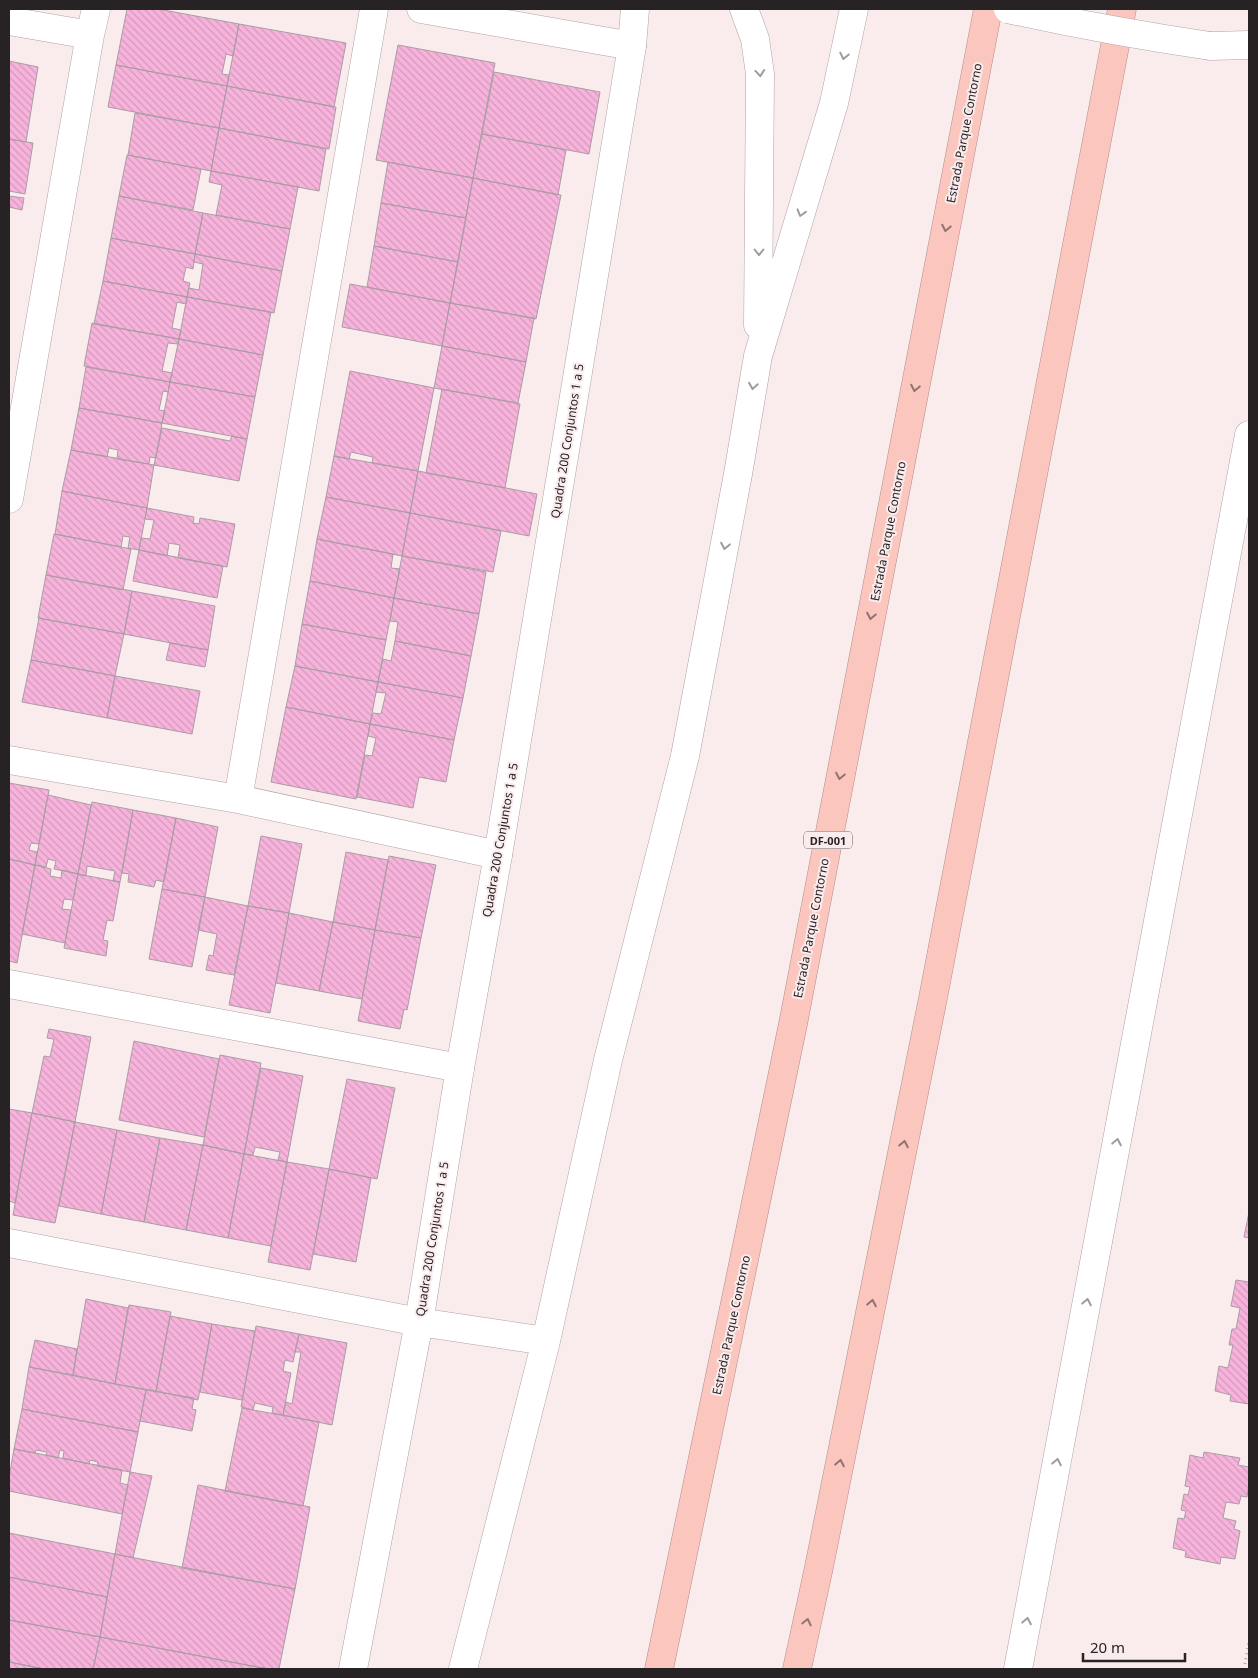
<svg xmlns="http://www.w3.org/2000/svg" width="1258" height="1678" font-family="'Noto Sans',sans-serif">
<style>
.building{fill:url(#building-back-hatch);stroke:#a99da4}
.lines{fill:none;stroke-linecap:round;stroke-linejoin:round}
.street-casing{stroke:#b0a2a4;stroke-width:29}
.secondary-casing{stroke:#b0a2a4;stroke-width:29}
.highway-casing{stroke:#b08d88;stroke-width:29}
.path{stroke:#ada1a3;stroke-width:3;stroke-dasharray:1 4;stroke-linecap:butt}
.street{stroke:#fff;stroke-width:28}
.secondary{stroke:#fff;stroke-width:28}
.highway{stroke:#fac6be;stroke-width:28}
.secondary-bridge-casing{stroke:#b0a2a4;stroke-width:29;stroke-linecap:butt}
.secondary-bridge{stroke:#fff;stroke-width:28}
.oneway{stroke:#9e9c9c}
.oneway2{stroke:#907470}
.labels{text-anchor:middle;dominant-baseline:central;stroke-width:4;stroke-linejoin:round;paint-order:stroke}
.shield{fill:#faebed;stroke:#665e60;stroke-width:1}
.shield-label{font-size:11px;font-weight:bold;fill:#272223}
.street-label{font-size:12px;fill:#272223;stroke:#faebed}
</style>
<defs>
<pattern id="building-back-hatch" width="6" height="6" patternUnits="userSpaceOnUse" patternTransform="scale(1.25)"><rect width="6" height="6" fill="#f7b3dc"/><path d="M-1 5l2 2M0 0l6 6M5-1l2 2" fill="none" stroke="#d49abc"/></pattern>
</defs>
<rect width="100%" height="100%" fill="#faebed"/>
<path class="building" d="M127,9H158L239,24L233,56L226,54L222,74L229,75L227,86L116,65Z
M239,24L346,43L334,107L227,86Z
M398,45L495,63L473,178L376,160Z
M9,61L38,67L26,142L9,139Z
M116,65L227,86L219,128L108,107Z
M494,72L600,92L589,154L482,134Z
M227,86L336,107L329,149L219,128Z
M135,113L219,128L211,171L128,155Z
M219,128L326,149L319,191L211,171Z
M482,134L566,150L558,195L473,178Z
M9,139L33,143L25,194L9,191Z
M127,155L201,169L193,210L119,196Z
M388,162L473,178L466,218L381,203Z
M211,171L298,187L290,229L216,215L222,185L209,182Z
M473,178L561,195L536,319L450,303Z
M9,196L24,198L22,210L9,207Z
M119,196L203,213L195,254L111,238Z
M381,203L466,218L458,262L374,246Z
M203,213L290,229L282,271L195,254Z
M111,238L195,254L193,269L186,267L183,281L190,283L187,297L103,281Z
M374,246L458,262L450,303L367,287Z
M195,254L282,271L274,313L187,297L189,288L199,290L203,264L194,262Z
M103,281L187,297L186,304L177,302L172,328L181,330L179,339L94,324Z
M350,284L450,303L442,346L342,327Z
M187,297L271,312L263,355L179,339Z
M450,303L534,318L526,362L442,346Z
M92,323L179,339L178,344L168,343L162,371L172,373L170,382L84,366Z
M179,339L263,355L255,397L170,382Z
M442,346L526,362L518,403L434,388Z
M86,367L170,382L168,392L163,391L159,410L165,411L162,423L79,408Z
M350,371L434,388L418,471L372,463L373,457L351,452L349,459L334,456Z
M170,382L255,397L247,439L162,423Z
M442,389L520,404L505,488L426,473Z
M79,408L162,423L156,458L150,457L149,464L117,459L118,450L109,448L107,457L71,450Z
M162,428L230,441L232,436L247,439L239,481L154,465Z
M71,450L154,465L147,508L62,491Z
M334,456L418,471L410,513L326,497Z
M418,471L537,494L529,536L410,513Z
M62,491L147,508L139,550L128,548L130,537L123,536L121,547L55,534Z
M326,497L410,513L402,556L317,539Z
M147,508L194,517L193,523L199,524L200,518L235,524L227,567L178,558L180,545L169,543L167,556L139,550L141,538L150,539L154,520L145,519Z
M410,513L501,531L493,572L402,556Z
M54,534L131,549L123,590L46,575Z
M317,539L393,554L391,568L400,569L394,598L310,581Z
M139,550L223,566L217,598L133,581Z
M402,556L486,572L479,614L394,598Z
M46,575L132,591L124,634L38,618Z
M310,581L394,598L386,640L302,624Z
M132,591L215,606L208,650L124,634Z
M394,598L479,614L471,656L395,641L398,622L390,621Z
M39,618L124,634L115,676L31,660Z
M302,624L386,640L378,682L295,666Z
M395,641L471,656L463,698L378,682L383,659L391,661Z
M170,643L208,650L205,667L166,660Z
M31,660L115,676L107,718L22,702Z
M295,666L378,682L370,724L286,707Z
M115,676L200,691L192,734L107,718Z
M378,682L463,698L454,740L370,724L373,713L381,714L386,693L376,692Z
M286,707L370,724L356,799L271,782Z
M370,724L454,740L446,782L419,777L413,808L357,797L365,755L372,756L376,738L368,736Z
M9,783L49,790L39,844L31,843L29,850L37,852L35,865L9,859Z
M48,795L91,805L78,874L54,869L56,861L48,859L46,867L35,865Z
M92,802L133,810L120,882L113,881L115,871L87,866L86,876L78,874Z
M133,810L176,818L164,882L156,880L154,887L128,882L129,874L122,873Z
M176,818L218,827L205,897L162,889Z
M261,836L302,844L289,913L248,906Z
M346,852L388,860L375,930L333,922Z
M389,856L436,865L421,938L375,930Z
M9,859L35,865L17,963L9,961Z
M35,865L51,869L50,876L61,878L62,870L78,874L73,900L64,899L62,909L71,910L65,943L22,934Z
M78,874L120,882L113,921L107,920L103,940L108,941L106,956L64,948Z
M162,889L205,897L192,967L149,959Z
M205,897L248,906L234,975L206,970L209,955L213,956L217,934L198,930Z
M248,906L289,913L270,1013L229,1005Z
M289,913L333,922L319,991L276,983Z
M333,922L375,930L362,999L319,991Z
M375,930L421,938L407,1010L404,1009L400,1029L358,1021Z
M49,1029L91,1037L75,1122L32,1113L44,1056L50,1057L54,1039L47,1038Z
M134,1041L219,1059L204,1137L119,1120Z
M220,1055L261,1063L244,1154L203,1145Z
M261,1068L303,1076L287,1162L278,1160L280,1152L255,1147L253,1155L244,1154Z
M347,1079L395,1088L377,1179L329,1169Z
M9,1109L32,1113L15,1203L9,1201Z
M32,1113L75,1122L55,1223L13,1215Z
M75,1122L117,1130L101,1214L59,1206Z
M117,1130L160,1138L144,1222L101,1214Z
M160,1138L203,1145L186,1230L144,1222Z
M203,1145L244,1154L228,1238L186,1230Z
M244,1154L287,1162L271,1246L228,1238Z
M287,1162L329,1169L310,1270L268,1262Z
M329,1169L371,1178L356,1262L313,1254Z
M1249,1212V1238L1244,1237Z
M1236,1280L1249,1282V1404L1230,1401L1231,1395L1215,1391L1219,1366L1228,1368L1233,1345H1229L1232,1329H1236L1240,1308L1231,1306Z
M86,1299L128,1308L115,1384L73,1375Z
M129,1305L171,1312L156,1391L115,1384Z
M170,1316L212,1324L198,1400L156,1391Z
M212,1324L255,1331L242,1400L200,1392Z
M256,1326L299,1334L293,1362L285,1360L283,1371L291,1373L283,1415L272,1413L273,1407L255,1403L253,1410L241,1407Z
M299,1334L347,1343L332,1425L283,1415L286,1402L292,1404L301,1352H295Z
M35,1340L77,1349L73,1375L29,1367Z
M29,1367L146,1390L138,1432L22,1409Z
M146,1390L194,1398L192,1409L196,1410L192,1431L140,1421Z
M242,1408L319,1422L303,1506L225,1491Z
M22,1409L138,1432L130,1472L97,1466L98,1462L90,1460L89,1464L63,1458L64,1451L60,1450L58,1458L46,1455L47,1452L36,1450L35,1453L14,1449Z
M14,1449L122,1470L120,1483L128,1485L122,1514L9,1491V1478Z
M1204,1452L1240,1458L1238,1465L1249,1467V1483L1247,1497L1241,1496L1239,1504L1226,1502L1223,1518L1236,1521L1234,1529L1240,1531L1235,1559L1221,1557L1220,1564L1185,1557L1186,1551L1173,1548L1178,1518L1184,1519L1186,1511L1181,1510L1184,1494L1188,1495L1190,1487L1185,1486L1190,1455L1203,1458Z
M130,1472L152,1476L133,1558L115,1554Z
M198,1485L310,1507L295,1589L182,1568Z
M9,1533L115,1554L107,1597L9,1577Z
M115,1554L295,1589L279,1669H268L100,1637Z
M9,1577L107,1597L100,1637L9,1620Z
M9,1620L100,1637L93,1669H44L9,1662Z
M100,1637L268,1669H93Z
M9,1662L44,1669H9Z"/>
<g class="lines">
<g class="street-casing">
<path id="street" d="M421,9L632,46
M9,21L90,35L9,499
M90,35L96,9
M9,760L238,799L498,855
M238,799L374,9
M9,984L460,1068"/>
</g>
<g class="secondary-casing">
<path id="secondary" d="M744,9L755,39L760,74L758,325
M1210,46L1249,45
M9,1243L419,1322L546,1341
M353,1669L419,1322L460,1068L498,855L632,46L635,9
M463,1669L546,1341L608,1060L685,756L738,474L758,356L834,103L854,9
M1018,1669L1249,435"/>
</g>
<g class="highway-casing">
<path id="highway" d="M659,1669L793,1024L988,9
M797,1669L819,1567L933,998L1122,9"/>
</g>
<path class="path" d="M1244,1669L1249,1641"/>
<use href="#street" class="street"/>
<use href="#secondary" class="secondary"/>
<use href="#highway" class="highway"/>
<g class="secondary-bridge-casing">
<path id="secondary-bridge" d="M1008,9C1075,24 1142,36 1210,46"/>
</g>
<use href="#secondary-bridge" class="secondary-bridge"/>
</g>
<defs><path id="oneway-chevron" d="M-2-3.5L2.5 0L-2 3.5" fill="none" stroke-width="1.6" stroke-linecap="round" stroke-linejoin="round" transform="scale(1.25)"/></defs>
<g class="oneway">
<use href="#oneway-chevron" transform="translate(844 56) rotate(102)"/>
<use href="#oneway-chevron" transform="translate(760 73) rotate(85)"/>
<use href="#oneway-chevron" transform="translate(801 213) rotate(107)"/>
<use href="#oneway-chevron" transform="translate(759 252) rotate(90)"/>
<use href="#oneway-chevron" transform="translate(753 386) rotate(99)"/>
<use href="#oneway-chevron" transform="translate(725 546) rotate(101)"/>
<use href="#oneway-chevron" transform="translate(1117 1142) rotate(-79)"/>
<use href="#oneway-chevron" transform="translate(1087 1302) rotate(-79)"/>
<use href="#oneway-chevron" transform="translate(1057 1462) rotate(-79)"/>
<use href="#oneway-chevron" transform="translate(1027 1621) rotate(-79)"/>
</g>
<g class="oneway2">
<use href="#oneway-chevron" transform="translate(946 228) rotate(101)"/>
<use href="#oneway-chevron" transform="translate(915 388) rotate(101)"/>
<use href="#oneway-chevron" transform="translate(871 616) rotate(101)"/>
<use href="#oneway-chevron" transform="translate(840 776) rotate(101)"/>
<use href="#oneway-chevron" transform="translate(904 1144) rotate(-79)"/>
<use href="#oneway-chevron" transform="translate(872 1303) rotate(-79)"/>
<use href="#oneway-chevron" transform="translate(840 1463) rotate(-79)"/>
<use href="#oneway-chevron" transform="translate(807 1622) rotate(-77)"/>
</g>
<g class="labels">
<rect class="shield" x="804" y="831.5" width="48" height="17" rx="4"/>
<g class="shield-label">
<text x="828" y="840">DF-001</text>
</g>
<g class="street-label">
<text transform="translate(964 133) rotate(-79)">Estrada Parque Contorno</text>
<text transform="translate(567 441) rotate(-81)">Quadra 200 Conjuntos 1 a 5</text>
<text transform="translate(888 531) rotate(-79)">Estrada Parque Contorno</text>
<text transform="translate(500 840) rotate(-80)">Quadra 200 Conjuntos 1 a 5</text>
<text transform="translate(811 928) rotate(-79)">Estrada Parque Contorno</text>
<text transform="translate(432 1239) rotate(-81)">Quadra 200 Conjuntos 1 a 5</text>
<text transform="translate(731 1325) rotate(-78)">Estrada Parque Contorno</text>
</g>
</g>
<rect width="1258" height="1678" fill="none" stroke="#272223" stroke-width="20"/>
<path d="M1083 1653v8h102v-8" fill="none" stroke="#272223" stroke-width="2.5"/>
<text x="1090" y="1653" font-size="15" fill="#272223" stroke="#faebed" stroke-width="4" paint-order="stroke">20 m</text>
</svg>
